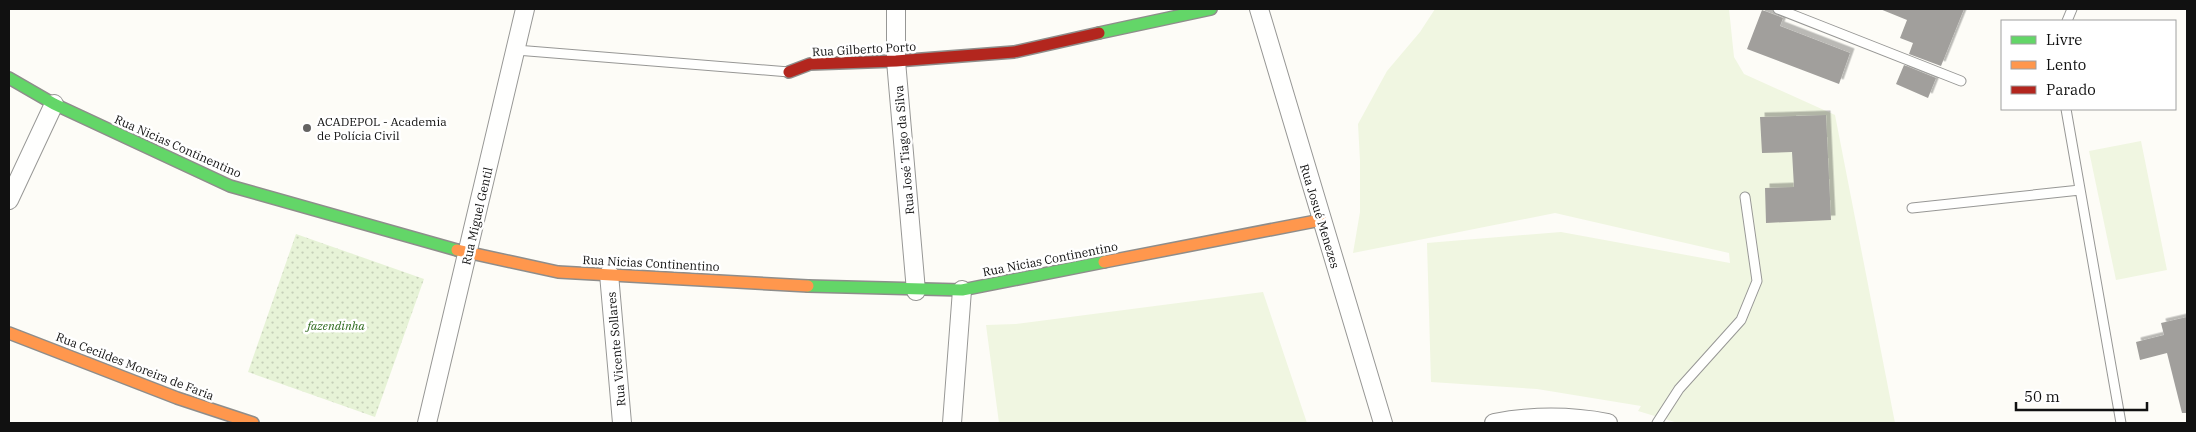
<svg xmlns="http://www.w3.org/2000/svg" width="2196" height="432" font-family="'IBM Plex Serif',serif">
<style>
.grass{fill:url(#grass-dots)}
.pitch{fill:#f0f6e1}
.building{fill:#a19f9c;filter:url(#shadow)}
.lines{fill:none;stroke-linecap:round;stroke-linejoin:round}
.lane-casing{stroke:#979795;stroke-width:11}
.street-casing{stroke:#979795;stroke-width:20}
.fast-casing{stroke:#8e8d8b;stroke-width:14}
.slow-casing{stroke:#8e8d8b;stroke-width:14}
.jam-casing{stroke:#8e8d8b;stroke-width:14}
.lane{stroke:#fffffe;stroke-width:9}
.street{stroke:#fffffe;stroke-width:18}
.fast{stroke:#63d668;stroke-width:11}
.slow{stroke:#ff974d;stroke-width:11}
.jam{stroke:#b3261e;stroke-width:11}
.poi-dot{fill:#646362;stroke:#fff;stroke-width:2}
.labels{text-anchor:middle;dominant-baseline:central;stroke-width:5;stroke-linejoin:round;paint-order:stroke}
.street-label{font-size:12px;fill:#111;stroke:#fff}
.poi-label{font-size:12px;fill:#111;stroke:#fff;text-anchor:start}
.park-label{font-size:12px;font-style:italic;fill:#2f6b1f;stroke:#fff}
</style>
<defs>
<pattern id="grass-dots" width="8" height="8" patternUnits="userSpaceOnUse" patternTransform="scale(1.25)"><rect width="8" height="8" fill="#e7f3d7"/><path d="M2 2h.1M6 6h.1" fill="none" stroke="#c5cfb8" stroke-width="1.8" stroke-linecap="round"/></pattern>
<filter id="shadow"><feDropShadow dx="4.5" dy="-4.5" stdDeviation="0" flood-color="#0004"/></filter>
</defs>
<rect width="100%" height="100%" fill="#fdfcf7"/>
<path class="grass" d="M296,234L424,279L375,417L248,372Z"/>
<path class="pitch" d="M1435,9H1729L1734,57L1744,74L1835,115L1895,423H1678L1638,411L1641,406L1537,389L1431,382L1427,243L1561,232L1730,263L1729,253L1555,213L1353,253L1360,212V161L1358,124L1387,71L1420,32Z
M2141,141L2167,270L2116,280L2089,151Z
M1263,292L1307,423H999L986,325L1016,324Z"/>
<path class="building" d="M1880,9H1964L1941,66L1909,54L1913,43L1900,38L1907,20Z
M1762,10L1783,18L1780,26L1850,53L1839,84L1747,49Z
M1904,65L1936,78L1928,98L1896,84Z
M1826,115L1831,220L1766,223L1765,188L1794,187L1792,152L1762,153L1760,117Z
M2187,317V413H2182L2167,353L2140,360L2136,342L2164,335L2161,323Z"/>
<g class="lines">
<g class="lane-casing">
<path id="lane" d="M1778,9L1961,81
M2067,21L2072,9
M516,50L789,72
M2066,109L2121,423
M1912,208L2080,190
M1657,423L1679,389L1741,320L1757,281L1745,197"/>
</g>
<g class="street-casing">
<path id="street" d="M896,9V61L916,291
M1259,9L1383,423
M9,200L54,104
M609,274L622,423
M427,423L525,9
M952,423L962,290
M1494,423C1531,416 1571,416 1608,423"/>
</g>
<g class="fast-casing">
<path id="fast" d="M1099,33L1211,9
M9,78L54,104L230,186L457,250
M808,286L962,290L1104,262"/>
</g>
<g class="slow-casing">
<path id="slow" d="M457,250L558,272L808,286
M1104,262L1321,220
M9,333L177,398L253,423"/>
</g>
<g class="jam-casing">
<path id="jam" d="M789,72L810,64L896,61L1014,52L1099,33"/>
</g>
<use href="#lane" class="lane"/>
<use href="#street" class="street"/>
<use href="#fast" class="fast"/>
<use href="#slow" class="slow"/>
<use href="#jam" class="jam"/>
</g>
<circle class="poi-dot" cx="307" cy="128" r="5"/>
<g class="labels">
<g class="street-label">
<text transform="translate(864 49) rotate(-3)">Rua Gilberto Porto</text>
<text transform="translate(178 146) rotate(24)">Rua Nicias Continentino</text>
<text transform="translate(904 150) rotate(-95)">Rua José Tiago da Silva</text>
<text transform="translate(477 216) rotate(-77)">Rua Miguel Gentil</text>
<text transform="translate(1320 216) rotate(73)">Rua Josué Menezes</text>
<text transform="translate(1050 259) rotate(-11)">Rua Nicias Continentino</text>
<text transform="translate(651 263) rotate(3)">Rua Nicias Continentino</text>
<text transform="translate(616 349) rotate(-95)">Rua Vicente Sollares</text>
<text transform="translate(135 366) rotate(21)">Rua Cecildes Moreira de Faria</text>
</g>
<g class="poi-label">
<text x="317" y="121">ACADEPOL - Academia<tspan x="317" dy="14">de Polícia Civil</tspan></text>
</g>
<g class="park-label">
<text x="336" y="325">fazendinha</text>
</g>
</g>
<rect width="2196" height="432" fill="none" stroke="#111111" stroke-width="20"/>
<rect x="2001" y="20" width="175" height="90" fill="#ffffff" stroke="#a0a0a0"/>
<rect x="2011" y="36" width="25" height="8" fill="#63d668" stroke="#a0a0a0"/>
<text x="2046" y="45" font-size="15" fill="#111111">Livre</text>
<rect x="2011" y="61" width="25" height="8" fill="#ff974d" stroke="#a0a0a0"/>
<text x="2046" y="70" font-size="15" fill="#111111">Lento</text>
<rect x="2011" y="86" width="25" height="8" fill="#b3261e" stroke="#a0a0a0"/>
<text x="2046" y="95" font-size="15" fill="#111111">Parado</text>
<path d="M2016 402v8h131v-8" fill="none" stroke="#111111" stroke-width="2.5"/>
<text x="2024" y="402" font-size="15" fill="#111111" stroke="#ffffff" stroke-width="4" paint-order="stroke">50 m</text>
</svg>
